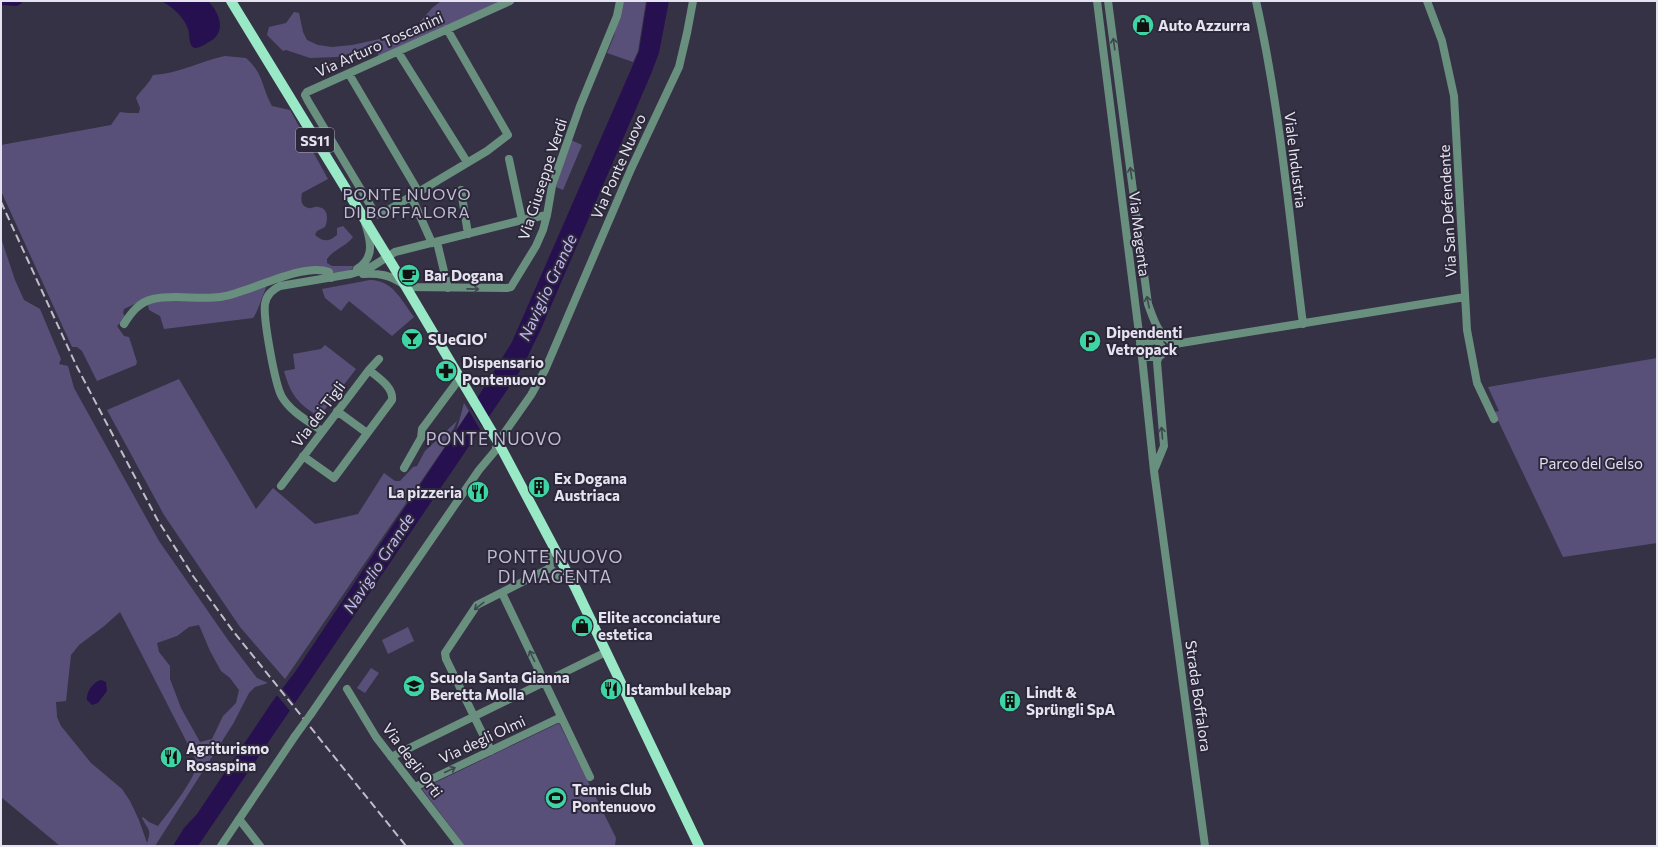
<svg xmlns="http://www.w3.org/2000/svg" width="1658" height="847" font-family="Commissioner,sans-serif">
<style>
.green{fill:#59507a;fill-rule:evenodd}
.water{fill:#27104f}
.pier{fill:#363245}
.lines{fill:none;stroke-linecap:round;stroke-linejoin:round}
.minor{stroke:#698f7f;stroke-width:8}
.major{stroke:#99e9c7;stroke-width:10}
.rail{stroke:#c0bdcb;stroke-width:2;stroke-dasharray:8 4;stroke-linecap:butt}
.minor-bridge{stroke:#698f7f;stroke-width:8}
.oneway{stroke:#3e474f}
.labels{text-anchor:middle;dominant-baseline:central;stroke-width:4;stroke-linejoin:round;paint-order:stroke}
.shield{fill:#2c283a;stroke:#aeabb9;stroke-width:1}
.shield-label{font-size:14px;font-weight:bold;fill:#e5e3ef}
.poi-label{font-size:15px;font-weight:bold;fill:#e5e3ef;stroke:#2c283a;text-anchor:start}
.street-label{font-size:15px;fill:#e5e3ef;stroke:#2c283a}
.park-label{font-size:15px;fill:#e3dff3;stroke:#2c283a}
.neighbourhood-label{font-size:16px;letter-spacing:1px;fill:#bfbbd2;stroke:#2c283a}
.water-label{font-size:16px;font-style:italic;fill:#c3b7f2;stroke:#2c283a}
.quarter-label{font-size:17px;letter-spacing:1px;fill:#bfbbd2;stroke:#2c283a}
</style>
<rect width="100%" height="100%" fill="#363245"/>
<path class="green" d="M441,1H504L379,58L376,47L337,57L310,58L286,50L283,51L267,35L269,27L286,23L294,12L299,13L303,32L307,40L318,45L332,47L352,45L398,35L414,29L432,8Z
M621,1H646L638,51L633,62L607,53L614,36Z
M225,56L246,58C264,74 261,86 272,106L290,110L328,179L302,193C301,198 300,207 309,208C311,209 315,206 318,207C329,208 328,220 325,227L317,231L315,235C323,242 329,242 337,235V228L343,226L353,237C347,246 334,249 327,259V263L332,266H353L352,269C342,274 335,275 326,268L267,285C264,292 257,314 253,318L164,329L160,316L149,310L148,305L137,303L124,309L123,313L126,318L117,326L124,336L129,337L137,362L136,365L97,381L82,351L77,347H72L1,191V145L111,125L120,112L128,113H139L140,108L136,98C141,90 149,84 153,75C179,74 200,61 225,56Z
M571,140L582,145L563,190L556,187Z
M1,238L15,280L24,300L40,309L61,359L59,364L68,366L74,388L159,541L228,640L257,678L268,683L255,687L249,693L233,724L155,846H60L1,797ZM120,612L197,762C198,776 167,814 158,826L149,822L143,817L142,818C148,830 152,829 147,843L139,820L130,801L122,789L91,763L61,726L57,717L56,702L66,701L71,655L79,645L103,627ZM199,625L210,651L221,671L230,678L239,690L236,703L223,716L212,739L200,742L181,708L170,679V666L159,652L157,643L177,636L189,627Z
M370,280C393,280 401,300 414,317L392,336L349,301L341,311L325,298L322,289Z
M325,345L356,369L319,417C298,403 291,396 284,371L295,369L293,354L321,349Z
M1657,358V543L1563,557L1494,412L1499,411L1488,387Z
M179,379L256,509L273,488L315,524L358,514L384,473L395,481H400L413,467L417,466L425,451L457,421L454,428L444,443L446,445L285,679L240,627L164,515L107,410Z
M464,403L469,411L457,429Z
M408,627L414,641L388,654L382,640Z
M371,668L379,673L365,693L357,688Z
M559,723L616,838L615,845L613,846H465L422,789Z"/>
<path class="water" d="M1,1H21L22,3L17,6L1,5Z
M161,1H208C221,14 227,34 207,43C204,45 199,48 195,48C188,47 190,34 188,29C184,17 172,6 161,1Z
M647,1H669L659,53L651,74L541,329L522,368L198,846H173L184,828L197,814L272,702L295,672L468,413L512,342L639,51Z
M101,680L106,682L107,691L98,703L92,705L87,700C86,692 93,682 101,680Z"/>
<path class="pier" d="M470,407L483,428L481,431L468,409Z
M281,687L296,705L291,712L276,694Z"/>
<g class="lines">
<path class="minor" d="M1097,1L1142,357L1154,471L1205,846
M1108,1L1148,304C1155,323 1157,333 1175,344
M1256,1C1280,107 1289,216 1303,324
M1427,1L1442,41L1454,96L1467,330L1477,383L1494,419
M447,29L508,135L487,151L380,215L375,213L308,101L305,95L307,92L510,1
M398,52L467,162
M349,74L418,191
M509,159L522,220
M461,190L468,234
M411,196L432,243
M437,242L448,288
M357,269C375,258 371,241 365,223
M363,274C379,273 390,275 403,284
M406,287L507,288L511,287L536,246L543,230L547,215L552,186L561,160L580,106L617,16L620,1
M124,324C131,313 139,302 153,299C174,294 198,300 220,297C249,293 302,262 329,272L331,278
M1140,345L1161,338
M1142,357H1159L1175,344L1465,297
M337,411L367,433
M322,431C308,421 291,412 282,397C275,385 263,318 265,304C267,294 272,290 280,286L351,274L368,269L395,252L522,220L547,215
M303,456L334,478L392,400C394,387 377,377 369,370
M404,468L421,438L422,429L460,378
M1155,468L1164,446L1157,362L1162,347L1156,339
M281,486L369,370L379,359
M556,551L549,555L550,568L558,576L567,573
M502,593L590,777
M347,689L376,737L460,846
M311,714L479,470L495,451L498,442L531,395L545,370L631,169L679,67L687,33L693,1
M491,751L446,659L445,653L477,605L550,568
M391,757L606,652
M415,787L561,717
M239,819L260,846
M221,846L295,736"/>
<path class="major" d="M231,1L406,287L498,442L576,589L699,846"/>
<path class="rail" d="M1,202L77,367L157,519L193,576L233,631L406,846"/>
<path class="minor-bridge" d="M295,736L311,714"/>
</g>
<defs><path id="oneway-shaft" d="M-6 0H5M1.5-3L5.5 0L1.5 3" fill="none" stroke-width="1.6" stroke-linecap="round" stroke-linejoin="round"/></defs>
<g class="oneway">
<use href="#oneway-shaft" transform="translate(1114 44) rotate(-98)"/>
<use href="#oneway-shaft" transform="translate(1131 173) rotate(-98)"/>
<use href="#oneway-shaft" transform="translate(473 289) rotate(1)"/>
<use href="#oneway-shaft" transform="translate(1148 302) rotate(-102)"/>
<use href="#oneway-shaft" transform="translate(1162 433) rotate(-95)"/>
<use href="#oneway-shaft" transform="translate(479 606) rotate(142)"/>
<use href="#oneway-shaft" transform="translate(532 656) rotate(-116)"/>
<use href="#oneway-shaft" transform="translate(450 770) rotate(-25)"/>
</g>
<defs>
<g id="shop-disc" transform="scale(1.15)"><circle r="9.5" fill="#3ed4a3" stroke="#2c283a"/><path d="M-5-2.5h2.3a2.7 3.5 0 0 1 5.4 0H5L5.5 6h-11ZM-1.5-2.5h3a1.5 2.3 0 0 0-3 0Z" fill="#111"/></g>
<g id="cafe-disc" transform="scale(1.15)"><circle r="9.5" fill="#3ed4a3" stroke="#2c283a"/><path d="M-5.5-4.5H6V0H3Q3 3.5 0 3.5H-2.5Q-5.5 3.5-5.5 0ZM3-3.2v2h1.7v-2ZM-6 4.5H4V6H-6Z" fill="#111"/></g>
<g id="bar-disc" transform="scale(1.15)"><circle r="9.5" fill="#3ed4a3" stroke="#2c283a"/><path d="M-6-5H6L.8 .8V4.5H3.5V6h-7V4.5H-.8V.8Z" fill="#111"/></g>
<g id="parking-disc" transform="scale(1.15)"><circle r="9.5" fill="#3ed4a3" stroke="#2c283a"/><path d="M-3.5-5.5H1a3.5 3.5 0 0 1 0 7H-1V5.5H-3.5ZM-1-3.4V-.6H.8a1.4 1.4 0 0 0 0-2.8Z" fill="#111"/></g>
<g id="pharmacy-disc" transform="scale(1.15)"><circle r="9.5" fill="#3ed4a3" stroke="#2c283a"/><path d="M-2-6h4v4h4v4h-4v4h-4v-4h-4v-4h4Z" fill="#111"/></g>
<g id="building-disc" transform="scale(1.15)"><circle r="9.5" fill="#3ed4a3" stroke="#2c283a"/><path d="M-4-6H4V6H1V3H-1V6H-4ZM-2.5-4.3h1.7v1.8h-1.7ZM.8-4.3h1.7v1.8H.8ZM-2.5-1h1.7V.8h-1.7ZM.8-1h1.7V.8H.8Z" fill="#111"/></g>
<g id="restaurant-disc" transform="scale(1.15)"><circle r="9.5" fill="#3ed4a3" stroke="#2c283a"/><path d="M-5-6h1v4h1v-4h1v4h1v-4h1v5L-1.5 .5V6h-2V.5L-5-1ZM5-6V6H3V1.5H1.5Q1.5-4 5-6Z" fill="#111"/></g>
<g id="school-disc" transform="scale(1.15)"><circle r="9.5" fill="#3ed4a3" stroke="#2c283a"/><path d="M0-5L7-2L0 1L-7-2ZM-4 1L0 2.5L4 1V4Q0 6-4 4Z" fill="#111"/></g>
<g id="stadium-disc" transform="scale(1.15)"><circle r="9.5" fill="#3ed4a3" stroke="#2c283a"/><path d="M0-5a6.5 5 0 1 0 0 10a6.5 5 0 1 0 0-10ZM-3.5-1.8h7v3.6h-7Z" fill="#111"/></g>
</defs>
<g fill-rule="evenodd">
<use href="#shop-disc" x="1143" y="25"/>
<use href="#cafe-disc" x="409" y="275"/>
<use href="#bar-disc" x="412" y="339"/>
<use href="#parking-disc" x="1090" y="341"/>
<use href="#pharmacy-disc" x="446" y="371"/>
<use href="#building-disc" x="539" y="487"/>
<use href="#restaurant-disc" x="478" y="492"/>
<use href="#shop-disc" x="582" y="626"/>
<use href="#school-disc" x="414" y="686"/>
<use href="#restaurant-disc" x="611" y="689"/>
<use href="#building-disc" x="1010" y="701"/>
<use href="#restaurant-disc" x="171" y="757"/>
<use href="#stadium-disc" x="556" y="798"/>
</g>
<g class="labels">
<rect class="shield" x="296" y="128" width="38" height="24" rx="3"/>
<g class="shield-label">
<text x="315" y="140">SS11</text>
</g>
<g class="poi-label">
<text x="1158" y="25">Auto Azzurra</text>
<text x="424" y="275">Bar Dogana</text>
<text x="1106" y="332">Dipendenti<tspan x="1106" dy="17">Vetropack</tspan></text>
<text x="428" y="339">SUeGIO'</text>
<text x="462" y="362">Dispensario<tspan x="462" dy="17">Pontenuovo</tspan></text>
<text x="554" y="478">Ex Dogana<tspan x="554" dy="17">Austriaca</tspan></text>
<text x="462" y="492" text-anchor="end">La pizzeria</text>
<text x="598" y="617">Elite acconciature<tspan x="598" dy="17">estetica</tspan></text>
<text x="430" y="677">Scuola Santa Gianna<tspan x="430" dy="17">Beretta Molla</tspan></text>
<text x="626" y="689">Istambul kebap</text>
<text x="1026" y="692">Lindt &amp;<tspan x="1026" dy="17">Sprüngli SpA</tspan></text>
<text x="186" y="748">Agriturismo<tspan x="186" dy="17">Rosaspina</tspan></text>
<text x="572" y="789">Tennis Club<tspan x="572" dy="17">Pontenuovo</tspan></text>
</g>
<g class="street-label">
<text transform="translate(379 44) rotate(-24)">Via Arturo Toscanini</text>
<text transform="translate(1296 160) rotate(83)">Viale Industria</text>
<text transform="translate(618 166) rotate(-66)">Via Ponte Nuovo</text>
<text transform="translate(542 179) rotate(-72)">Via Giuseppe Verdi</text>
<text transform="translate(1447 211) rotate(-93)">Via San Defendente</text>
<text transform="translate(1140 234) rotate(83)">Via Magenta</text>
<text transform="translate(318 414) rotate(-53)">Via dei Tigli</text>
<text transform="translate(1199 696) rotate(82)">Strada Boffalora</text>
<text transform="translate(482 739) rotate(-25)">Via degli Olmi</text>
<text transform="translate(413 760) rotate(53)">Via degli Orti</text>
</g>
<g class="park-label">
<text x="1591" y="463">Parco del Gelso</text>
</g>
<g class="neighbourhood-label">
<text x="407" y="193">PONTE NUOVO<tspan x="407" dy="18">DI BOFFALORA</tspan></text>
</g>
<g class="water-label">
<text transform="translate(547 287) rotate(-65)">Naviglio Grande</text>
<text transform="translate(378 563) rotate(-57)">Naviglio Grande</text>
</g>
<g class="quarter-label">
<text x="494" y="438">PONTE NUOVO</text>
<text x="555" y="556">PONTE NUOVO<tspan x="555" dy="20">DI MAGENTA</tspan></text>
</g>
</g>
<rect width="1658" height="847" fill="none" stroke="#e5e3ef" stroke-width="4"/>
</svg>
